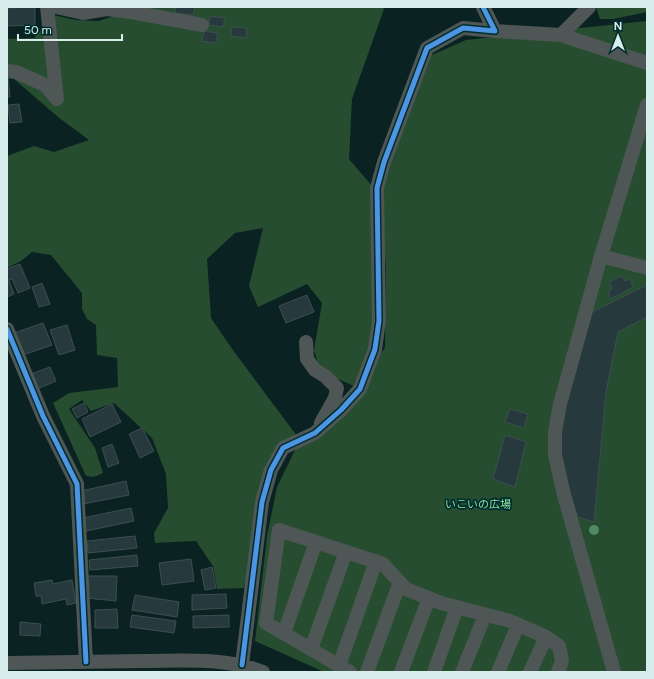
<svg xmlns="http://www.w3.org/2000/svg" width="654" height="679" font-family="Figtree,'Noto Sans JP',sans-serif">
<style>
.green{fill:#264d30}
.building{fill:#263a3d;stroke:#3c4e50}
.lines{fill:none;stroke-linecap:round;stroke-linejoin:round}
.minor{stroke:#4e5755;stroke-width:14}
.cycleway-casing{stroke:#002d2d;stroke-width:8}
.cycleway{stroke:#4d94e3;stroke-width:5}
.tree{fill:#528965}
.labels{text-anchor:middle;dominant-baseline:central;stroke-width:3.5;stroke-linejoin:round;paint-order:stroke}
.park-label{font-size:11px;fill:#8dde9c;stroke:#002d2d}
</style>
<rect width="100%" height="100%" fill="#0a2222"/>
<path class="green" d="M139,7H383L384,9L352,99L349,159L373,187L379,321L366,372L385,348L386,268L380,188L432,55L466,40L647,21V672H324L255,641L267,536L277,487L295,450L356,387L320,371L314,350L322,303L307,284L258,307L249,286L263,228L235,233L207,259L211,318L235,353L297,436L271,470L244,588L217,589L213,566L196,541L155,543L154,533L168,508L166,474L152,438L114,403L91,411L82,400L69,409L95,448L103,473L94,477L86,476L53,403L69,393L118,387L117,358L97,355L96,325L87,319L82,309V293L51,255L32,252L21,261L7,268V156L34,146L54,152L89,140L58,117L7,73V39L34,38L53,15L76,20L99,21Z
M596,7H647V12L613,19H600Z"/>
<path class="building" d="M35,7V25L7,26V8Z
M176,7H195L193,15L175,13Z
M210,16L225,18L223,27L209,25Z
M232,27L247,28L246,38L231,36Z
M204,31L218,33L216,43L202,41Z
M7,76H8L10,97H7Z
M19,104L22,122L10,123L8,105Z
M20,264L30,288L18,293L12,279L9,280L14,294L7,297V269Z
M622,276L625,281L630,279L633,287L611,299L608,293L612,288L609,282Z
M42,283L50,304L39,307L32,287Z
M647,285V317L618,332L606,392L594,522L578,517L564,475L559,430L592,312Z
M307,295L314,312L286,323L279,306Z
M43,323L52,345L23,355L14,333Z
M67,325L75,350L59,355L50,330Z
M50,367L56,381L37,389L31,374Z
M84,403L88,412L77,418L72,409Z
M112,404L121,422L90,437L82,419Z
M510,409L528,414L524,428L505,422Z
M142,428L154,451L140,458L129,434Z
M505,435L526,442L515,487L493,479Z
M112,444L119,463L108,467L102,448Z
M126,481L129,495L83,504L81,491Z
M131,508L134,521L86,531L83,518Z
M135,536L137,548L88,553L87,541Z
M137,555L138,566L90,570L89,560Z
M191,559L194,581L162,585L159,563Z
M212,567L216,588L205,590L201,570Z
M87,576H117L116,601L86,598Z
M52,580L53,584L72,580L76,603L67,605L66,599L42,604L41,596H36L34,583Z
M226,594L227,608L192,610V595Z
M135,595L179,602L177,617L132,610Z
M117,609L118,628H95V610Z
M132,615L176,621L174,633L130,627Z
M229,615V627L193,628V616Z
M20,622L41,624L40,636L20,635Z"/>
<g class="lines">
<path class="minor" d="M47,7L57,99
M56,7L83,13L107,9L131,12L202,25
M495,31L561,35L589,7
M561,35L647,63
M7,71L16,72L45,85L57,99
M601,256L647,268
M7,329L43,416L77,484L86,662
M306,342L307,359L315,370L325,376L337,388L335,398L321,423
M284,633L316,542
M311,649L346,552
M7,663C52,662 97,662 142,661C182,661 225,657 263,672
M242,665L262,502L271,470L283,448L315,433L341,410L360,389L375,349L379,321L377,188L384,162L427,48L463,28L495,31L483,7
M339,666L376,561
M350,672L266,623L279,530L383,564L406,589L441,603L510,621L546,637L559,646L562,661L558,672
M367,672L400,582
M401,672L429,598
M434,672L457,607
M462,672L485,615
M498,672L518,625
M530,672L546,637
M614,672L564,495L555,455V432L560,404L601,256L647,105"/>
<g class="cycleway-casing">
<path id="cycleway" d="M7,329L43,416L77,484L86,662
M242,665L262,502L271,470L283,448L315,433L341,410L360,389L375,349L379,321L377,188L384,162L427,48L463,28L495,31L483,7"/>
</g>
<use href="#cycleway" class="cycleway"/>
</g>
<circle class="tree" cx="594" cy="530" r="5"/>
<g class="labels">
<g class="park-label">
<text x="478" y="504">いこいの広場</text>
</g>
</g>
<rect width="654" height="679" fill="none" stroke="#d8eeed" stroke-width="16"/>
<g transform="translate(618 36)" stroke="#002d2d" stroke-width="3" paint-order="stroke">
<path d="M0-3L7 15L0 10L-7 15Z" fill="#d8eeed"/>
<text y="-6" font-size="11" font-weight="bold" text-anchor="middle" fill="#d8eeed">N</text>
</g>
<path d="M18 34v6h104v-6" fill="none" stroke="#d8eeed" stroke-width="2"/>
<text x="24" y="34" font-size="12" fill="#d8eeed" stroke="#002d2d" stroke-width="3" paint-order="stroke">50 m</text>
</svg>
